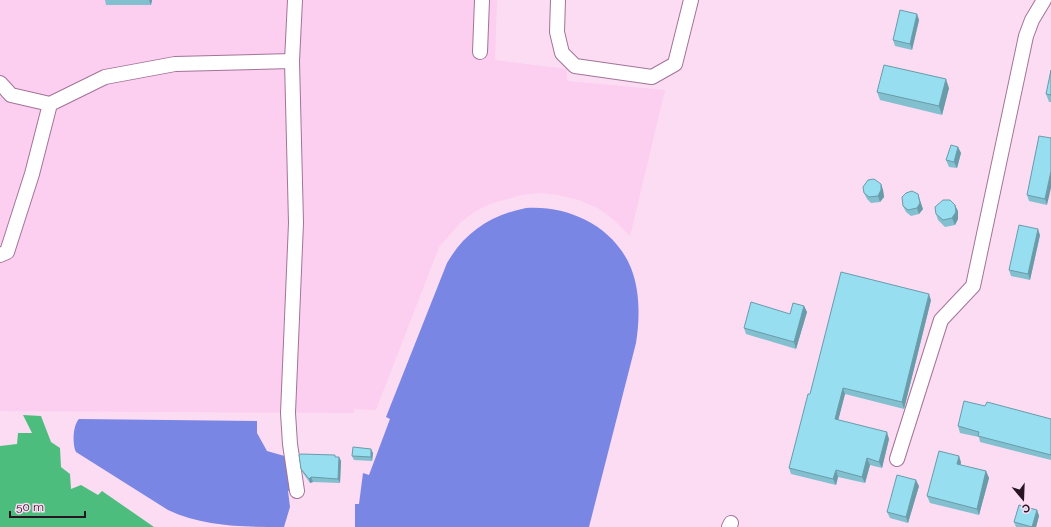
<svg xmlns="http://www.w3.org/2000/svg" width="1051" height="527" font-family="Raleway,sans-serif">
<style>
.built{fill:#fccef0}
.forest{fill:#4dbd7e}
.water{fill:#7986e3}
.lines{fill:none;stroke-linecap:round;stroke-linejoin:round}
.minor-casing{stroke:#a27497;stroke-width:16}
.minor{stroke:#fff;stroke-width:14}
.wall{fill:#82bfcf}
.shaded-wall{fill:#6a9ba9}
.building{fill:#97def1;stroke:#6a9ba9}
</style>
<rect width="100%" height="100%" fill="#fbdcf3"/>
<path class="built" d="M0,0H497L495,60L567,69V81L665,90L630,236L613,219L598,208L579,200L558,195L540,193L521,195L490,204L474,212L460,223L439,247L376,410L354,409V413L0,411Z"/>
<path class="forest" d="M23,415L41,416L51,442L60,448L61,467L70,474L71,489L81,485L98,495L102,491L154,527H0V446L17,444L18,433H32Z"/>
<path class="water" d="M526,208C568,205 614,226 631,268C640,291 640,318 636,343L589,527H355V504H359L363,473L369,475L390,419L386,417L447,263C465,232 491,215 526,208Z
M79,419L257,421V433L267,451L288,457L293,491H288L290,507L284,527C245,527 204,527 168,510L76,452C72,444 73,425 79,419Z"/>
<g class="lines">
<g class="minor-casing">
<path id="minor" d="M558,0L557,32L562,53L575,66L652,77L675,64L691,0
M480,52L482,0
M292,61L295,0
M0,83L11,95L50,104L105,77L175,64L292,61L296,223L288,413L290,444L297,491
M0,255L7,252L32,174L50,104
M897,459L941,320L973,286L1026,36L1032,20L1044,0
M729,527L731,523"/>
</g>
<use href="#minor" class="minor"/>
</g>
<path class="wall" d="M105,0H152L151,5H106Z
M917,14L919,20L912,50L895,46L893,40Z
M1051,70V102H1049L1046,94Z
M949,88L942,115L880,100L877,92Z
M1039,136L1047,205L1029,201L1027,195Z
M958,147L961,153L957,168L949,167L946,160Z
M881,184L883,190L884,197L880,202L871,203L867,199L864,193Z
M903,206L923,209L919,214L911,216L906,212Z
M958,211V219L955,225L945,227L938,220L936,214Z
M1040,235L1030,280L1011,276L1009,270Z
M931,300L904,409L845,394L838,420L889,439L882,468L870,465L865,483L838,477L836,485L791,474L789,468L810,394Z
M804,306L807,312L796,349L746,334L744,328L790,314Z
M985,406L1051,419V460L980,442L979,437L960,433L958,426Z
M373,453L372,461L354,460L352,456Z
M336,457H339L341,461L340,483L313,482L310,483L303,473L301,469Z
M961,462V465L986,471L989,478L979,515L930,503L927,496Z
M919,486L908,523L890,518L887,512Z
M1037,510L1039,516L1036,527H1016L1014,522Z"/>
<path class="shaded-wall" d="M149,0H152L151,5Z
M917,14L919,20L912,50L910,44Z
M946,79L949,88L942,115L939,106Z
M958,147L961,153L957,168L954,162Z
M1051,171V188L1047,205L1045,199Z
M881,184L883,190L884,197L880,202L878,196Z
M918,194L923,209L919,214L917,208Z
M955,205L958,211V219L955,225L952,218Z
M1038,229L1040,235L1030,280L1028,274Z
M929,294L931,300L904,409L902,402Z
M804,306L807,312L796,349L794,342Z
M843,388L845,394L837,425L835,419Z
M887,432L889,439L882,468L879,462Z
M371,449L373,453L372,461L371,457Z
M959,456L961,462L959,470L957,464Z
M339,457L341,461L340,483L338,479Z
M867,458L870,465L865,483L862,477Z
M836,470L838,477L836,485L833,479Z
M986,471L989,478L979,515L977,509Z
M311,477L313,482L310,483L309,479Z
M916,480L919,486L908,523L906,517Z
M1037,510L1039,516L1036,527H1032Z"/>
<path class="building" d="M900,10L917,14L910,44L893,40Z
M884,65L946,79L939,106L877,92Z
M1051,70V95L1046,94Z
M1039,136L1051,138V171L1045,199L1027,195Z
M951,145L958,147L954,162L946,160Z
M874,179L881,184V190L878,196L869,197L864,193L863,187L868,180Z
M912,191L918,194L920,203L917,208L908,210L903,206L902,197L906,193Z
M943,200H950L955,205L956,212L952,218L943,220L936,214L935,207Z
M1019,225L1038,229L1028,274L1009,270Z
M841,272L929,294L902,402L843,388L835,419L887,432L879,462L867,458L862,477L836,470L833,479L789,468L808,394H810Z
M751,302L790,314L793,303L804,306L794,342L744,328Z
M964,401L985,406L987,402L1051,419V455L978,436L979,432L958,426Z
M353,447L371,449V457L352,456Z
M939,451L959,456L957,464L986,471L977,509L927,496Z
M301,454L335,455V457H339L338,479L311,477L309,479L301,469L299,455Z
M897,475L916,480L906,517L887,512Z
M1019,505L1037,510L1032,527L1014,522Z"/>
<g transform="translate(1023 499) rotate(161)" stroke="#fbdcf3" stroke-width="3" paint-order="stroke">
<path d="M0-3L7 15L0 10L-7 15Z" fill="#271523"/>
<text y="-6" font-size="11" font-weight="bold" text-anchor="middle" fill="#271523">С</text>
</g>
<path d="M10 511v6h75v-6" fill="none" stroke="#271523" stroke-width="2"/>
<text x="16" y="511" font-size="12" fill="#271523" stroke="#fbdcf3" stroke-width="3" paint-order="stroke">50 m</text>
</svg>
